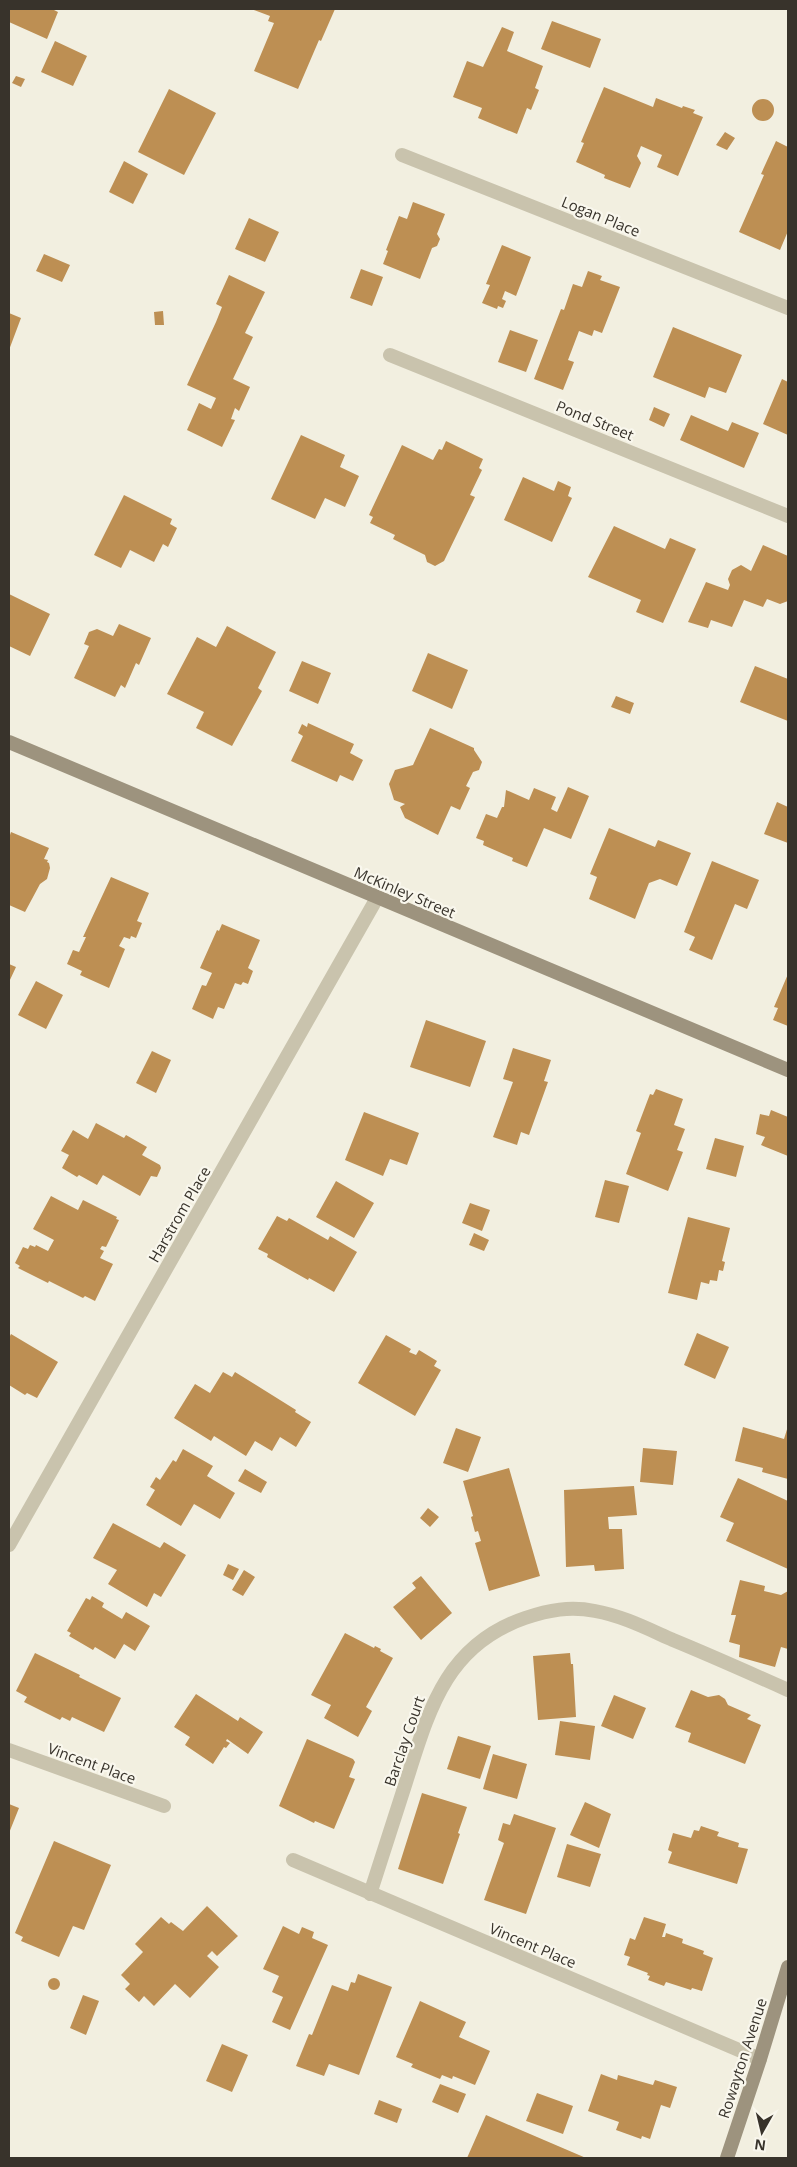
<svg xmlns="http://www.w3.org/2000/svg" width="797" height="2167" font-family="'Open Sans',sans-serif">
<style>
.building{fill:#bd8f53}
.lines{fill:none;stroke-linecap:round;stroke-linejoin:round}
.minor{stroke:#c9c3ad;stroke-width:14}
.secondary{stroke:#9d937e;stroke-width:14}
.labels{text-anchor:middle;dominant-baseline:central;stroke-width:4.5;stroke-linejoin:round;paint-order:stroke}
.street-label{font-size:15px;fill:#38332b;stroke:#f9f7ed}
</style>
<rect width="100%" height="100%" fill="#f2efe0"/>
<path class="building" d="M9,9H52L58,12L47,39L9,22Z
M251,9H335L321,41L319,40L298,89L254,71L274,23L268,21L270,16Z
M552,21L601,39L590,68L541,49Z
M502,27L514,32L507,51L543,66L535,88L539,90L531,110L527,108L517,134L478,118L482,108L453,97L467,61L483,67Z
M55,41L87,56L73,86L41,72Z
M16,76L25,79L21,87L12,83Z
M604,87L653,107L656,98L682,108L683,106L695,110L693,113L703,117L678,176L657,167L662,155L641,146L637,156L641,163L630,188L604,178L605,175L576,162L584,143L581,142Z
M169,89L216,113L184,175L138,152Z
M752 110a11 11 0 1 1 22 0a11 11 0 1 1-22 0Z
M725,132L735,138L727,150L716,145Z
M776,141L788,147V231L780,250L739,232L764,175L761,174Z
M124,161L148,174L133,204L109,192Z
M413,202L445,214L437,234L440,239L437,246L432,248L420,279L383,264L388,251L386,250L399,216L407,219Z
M249,218L279,232L265,262L235,249Z
M502,245L531,257L516,296L505,291L502,299L506,301L503,308L498,306L497,309L482,303L490,285L486,284Z
M44,254L70,265L62,282L36,271Z
M361,269L383,277L372,306L350,298Z
M588,271L602,276L600,280L620,287L602,333L594,330L592,336L579,331L568,360L574,362L563,390L534,379L561,309L564,310L573,284L582,287Z
M229,275L265,292L245,333L253,337L233,379L250,387L239,411L235,408L231,419L235,420L222,447L187,430L199,403L211,409L216,398L187,385L216,322L222,307L216,304Z
M163,311L164,325H155L154,312Z
M9,313L21,318L9,350Z
M673,327L742,355L726,393L709,387L705,398L653,377Z
M510,330L538,340L526,372L498,362Z
M782,379L788,382V435L763,424Z
M654,407L670,414L664,427L649,420Z
M691,415L728,431L732,422L759,433L744,468L680,440Z
M301,435L345,455L340,467L359,476L345,507L325,498L315,519L271,499Z
M446,441L483,459L479,468L482,470L470,495L475,497L444,561L435,566L427,562L425,555L393,539L395,535L370,523L373,517L369,515L402,445L433,460L439,449L442,450Z
M523,477L554,491L558,481L571,487L568,496L572,498L552,542L504,520Z
M124,495L172,519L170,524L177,528L168,547L163,544L154,562L130,550L121,568L94,555Z
M614,526L665,549L670,538L696,549L663,623L636,612L641,600L588,577Z
M763,545L788,556V601L780,604L767,599L763,607L744,600L732,627L711,620L708,628L688,622L706,582L728,590L730,585L728,579L732,570L741,565L751,571Z
M9,594L50,614L30,656L9,646Z
M119,624L151,638L139,665L136,663L125,688L121,685L115,697L74,678L89,646L84,644L89,632L97,629L113,636Z
M227,626L276,652L258,688L262,691L232,746L196,728L204,712L167,694L197,637L216,647Z
M428,653L468,670L452,709L412,691Z
M302,661L331,673L318,704L289,691Z
M755,666L788,679V721L740,702Z
M616,696L634,703L630,714L611,707Z
M308,723L354,744L350,753L363,760L353,781L340,775L337,782L291,761L303,736L298,733L302,724L307,727Z
M430,728L474,748V750L482,762L479,770L473,772L466,786L470,788L460,810L451,806L438,835L405,818L400,807L405,804L394,800L389,784L395,770L413,765Z
M568,787L589,796L571,839L544,828L527,867L512,861L513,858L483,845L484,841L476,838L486,814L497,818L502,807H504L506,790L529,800L534,788L556,797L551,809L557,812Z
M777,802L788,807V843L764,834Z
M609,828L655,847L658,840L691,853L677,886L660,879L649,883L635,919L589,899L597,877L590,874Z
M11,832L49,848L44,859L48,860L47,862L49,863L50,868L47,879L40,884L25,912L9,905V838Z
M712,861L759,880L747,909L735,904L712,960L689,950L695,937L684,932Z
M111,877L149,893L137,921L142,923L136,938L131,936L130,939L124,937L119,946L125,949L109,988L80,975L82,971L67,964L73,950L79,952L86,937H83Z
M222,924L260,940L248,968L253,971L248,984L243,982L241,985L235,983L224,1009L218,1007L213,1019L192,1009L202,985L206,986L212,973L200,968L217,930L219,931Z
M9,964L16,967L9,982Z
M788,974V1026L773,1020L778,1008L774,1007Z
M36,981L63,995L46,1029L18,1015Z
M426,1020L486,1041L470,1087L410,1067Z
M513,1048L551,1060L544,1081L548,1082L529,1135L521,1132L517,1145L493,1137L513,1082L503,1079Z
M152,1051L171,1060L156,1093L136,1083Z
M656,1089L683,1099L674,1125L685,1129L677,1150L683,1152L668,1191L626,1174L641,1133L636,1131L650,1094L653,1095Z
M771,1110L788,1117V1156L761,1145L765,1137L756,1134L760,1114L769,1116Z
M364,1112L419,1133L407,1165L390,1159L383,1176L345,1160Z
M96,1123L124,1138L126,1135L147,1147L142,1155L160,1165L161,1168L157,1177L151,1176L140,1196L103,1175L97,1185L79,1175L77,1177L62,1168L69,1155L61,1151L73,1130L88,1139Z
M715,1138L744,1146L736,1177L706,1169Z
M605,1180L629,1186L619,1223L595,1217Z
M336,1181L374,1203L354,1238L316,1217Z
M51,1196L78,1210L83,1200L117,1217L116,1219L119,1220L106,1247L102,1246L100,1249L104,1251L100,1258L113,1264L95,1301L85,1296L83,1298L49,1281L48,1283L18,1268L20,1266L15,1263L23,1247L28,1249L30,1245L35,1247L36,1245L48,1251L54,1240L33,1229Z
M470,1203L490,1210L482,1231L462,1223Z
M277,1216L287,1221L289,1218L328,1240L330,1236L357,1252L334,1292L309,1278L308,1280L267,1257L268,1254L258,1249Z
M688,1217L730,1228L722,1261L725,1262L723,1271L719,1270L717,1281L710,1280L709,1284L701,1282L697,1300L668,1293Z
M474,1233L489,1240L484,1251L469,1245Z
M697,1333L729,1347L715,1379L684,1365Z
M11,1334L58,1362L37,1398L27,1393L25,1395L9,1385V1338Z
M386,1335L411,1349L409,1352L416,1355L419,1350L437,1361L434,1366L441,1370L415,1416L358,1383Z
M223,1372L232,1377L235,1372L296,1410L295,1412L311,1422L296,1447L280,1437L272,1451L255,1441L246,1456L214,1436L211,1441L174,1418L195,1384L210,1393Z
M788,1426V1479L762,1472L763,1468L735,1461L743,1427L784,1439Z
M456,1428L481,1437L468,1472L443,1463Z
M643,1448L677,1451L673,1485L640,1482Z
M183,1449L213,1466L207,1476L235,1493L220,1519L194,1504L181,1526L146,1505L155,1490L150,1487L156,1477L160,1480L173,1460L176,1462Z
M509,1468L540,1576L489,1591L475,1543L481,1541L478,1531L475,1532L471,1517L473,1516L463,1481Z
M245,1469L267,1482L261,1493L238,1481Z
M738,1478L788,1501V1569L726,1541L734,1523L720,1517Z
M634,1486L637,1515L608,1517L609,1529H622L624,1569L595,1571L594,1565L566,1567L564,1490Z
M428,1508L439,1517L430,1527L420,1518Z
M113,1523L160,1548L164,1542L186,1555L161,1597L154,1593L147,1607L108,1584L117,1570L93,1558Z
M228,1564L239,1569L233,1580L223,1575Z
M244,1570L255,1577L243,1596L232,1590Z
M421,1576L452,1613L421,1640L393,1607L416,1588L412,1583Z
M740,1580L765,1586L764,1591L781,1595L788,1591V1649L781,1647L775,1667L739,1657L740,1645L729,1642L736,1615H731Z
M92,1596L104,1603L102,1607L122,1619L126,1612L150,1626L135,1651L124,1644L115,1659L95,1647L93,1650L69,1636L71,1633L67,1631L86,1598L90,1600Z
M345,1633L374,1648L375,1646L381,1649L380,1651L393,1658L366,1707L372,1711L358,1737L324,1718L331,1705L311,1695Z
M35,1653L80,1675L79,1677L121,1698L104,1732L72,1717L70,1721L62,1717L60,1720L24,1702L27,1697L16,1691Z
M570,1653L571,1664H573L576,1717L538,1720L533,1656Z
M691,1690L708,1697L719,1695L725,1699L728,1705L751,1715L747,1719L761,1725L745,1764L688,1742L691,1733L675,1727Z
M196,1694L238,1721L240,1717L263,1732L248,1754L227,1739L226,1741L230,1743L226,1748L224,1747L213,1764L185,1745L190,1737L174,1727Z
M614,1695L646,1708L633,1739L601,1726Z
M560,1721L595,1726L590,1760L555,1755Z
M458,1736L491,1746L480,1779L447,1769Z
M307,1739L353,1759L355,1762L349,1777L355,1779L334,1829L315,1821L314,1823L279,1806Z
M493,1754L527,1764L517,1799L483,1789Z
M422,1793L467,1807L458,1833L460,1834L443,1884L398,1869Z
M585,1802L611,1814L599,1848L570,1835Z
M9,1804L19,1808L9,1833Z
M514,1814L556,1828L526,1914L484,1900L504,1843L498,1840L503,1823L510,1825Z
M701,1826L719,1832L717,1836L739,1843L738,1847L748,1849L737,1884L668,1863L672,1852L668,1850L673,1833L691,1838L694,1830L699,1831Z
M54,1841L111,1865L84,1930L73,1926L59,1957L21,1941L23,1937L15,1933Z
M567,1844L601,1854L590,1887L557,1877Z
M207,1906L238,1936L217,1956L212,1951L207,1956L219,1967L190,1998L175,1984L154,2006L144,1996L139,2002L125,1989L130,1984L121,1975L143,1952L135,1944L161,1917L169,1924L171,1922L183,1931Z
M644,1917L666,1924L662,1937H665L666,1933L683,1939L682,1943L704,1951L703,1954L713,1958L702,1991L692,1988L691,1990L666,1982L664,1986L648,1980L650,1976L647,1975L648,1973L627,1965L630,1957L624,1955L630,1938L635,1940Z
M283,1926L299,1934L302,1927L314,1932L312,1938L328,1945L290,2030L272,2022L283,1997L272,1992L279,1976L263,1969Z
M358,1974L392,1987L359,2075L329,2064L324,2076L296,2066L309,2034L312,2035L332,1985L348,1991L351,1982L355,1983Z
M48 1984a6 6 0 1 1 12 0a6 6 0 1 1-12 0Z
M83,1995L99,2001L86,2035L70,2028Z
M420,2001L466,2022L459,2037L490,2051L475,2085L453,2076L452,2079L442,2075L440,2079L411,2067L413,2064L396,2057Z
M222,2044L248,2055L232,2092L206,2081Z
M601,2074L617,2080L618,2075L653,2085L655,2080L677,2087L670,2108L661,2105L650,2139L642,2136L641,2139L616,2130L619,2122L588,2111Z
M440,2084L466,2094L458,2113L432,2102Z
M537,2093L573,2106L563,2134L526,2121Z
M379,2100L402,2109L397,2123L374,2114Z
M486,2115L516,2128L586,2158H467Z"/>
<g class="lines">
<path class="minor" d="M402,155L788,308
M390,355L788,516
M9,1545L377,898
M9,1750L164,1806
M293,1860L760,2059
M370,1894C382,1856 394,1819 406,1782C429,1710 446,1645 525,1618C549,1610 570,1606 595,1611C623,1616 648,1629 673,1640C712,1656 750,1673 788,1690"/>
<path class="secondary" d="M9,742L788,1070
M727,2158L760,2059L788,1967"/>
</g>
<g class="labels">
<g class="street-label">
<text transform="translate(601 216) rotate(22)">Logan Place</text>
<text transform="translate(595 420) rotate(22)">Pond Street</text>
<text transform="translate(405 892) rotate(23)">McKinley Street</text>
<text transform="translate(179 1214) rotate(-60)">Harstrom Place</text>
<text transform="translate(404 1741) rotate(-71)">Barclay Court</text>
<text transform="translate(92 1763) rotate(20)">Vincent Place</text>
<text transform="translate(533 1945) rotate(23)">Vincent Place</text>
<text transform="translate(742 2058) rotate(-72)">Rowayton Avenue</text>
</g>
</g>
<rect width="797" height="2167" fill="none" stroke="#38332b" stroke-width="20"/>
<g transform="translate(762 2132) rotate(188)" stroke="#f9f7ed" stroke-width="4" paint-order="stroke">
<path d="M0-4L9 19L0 12L-9 19Z" fill="#38332b"/>
<text y="-8" font-size="14" font-weight="bold" text-anchor="middle" fill="#38332b">N</text>
</g>
</svg>
